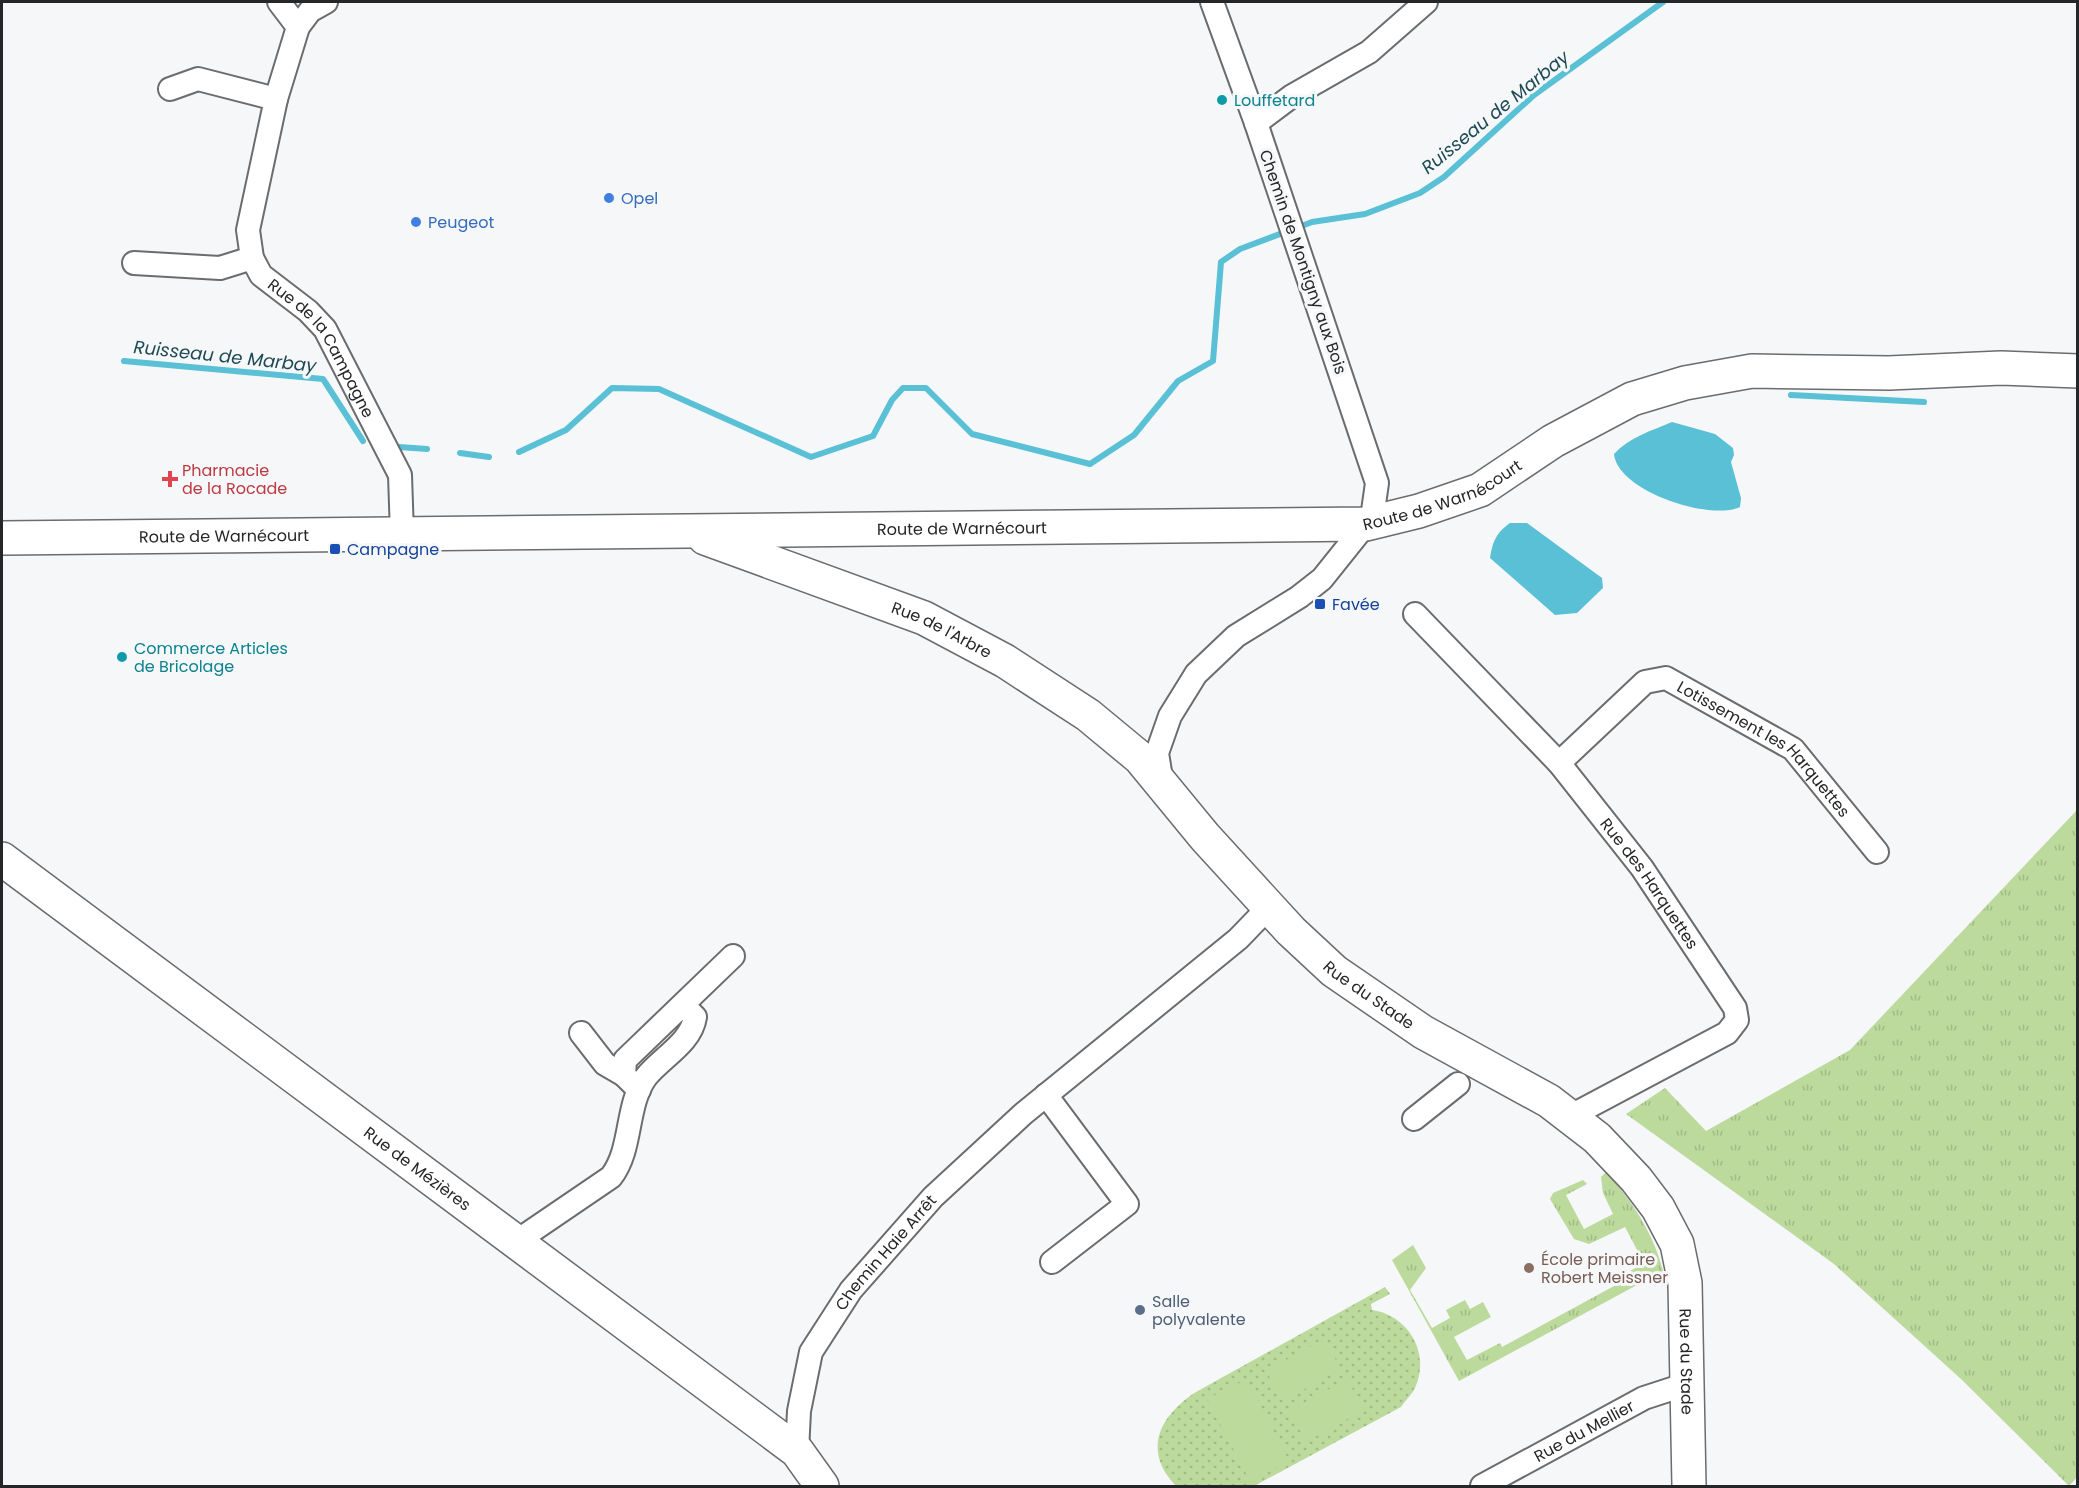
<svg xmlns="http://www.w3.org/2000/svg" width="2079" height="1488" font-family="Poppins,sans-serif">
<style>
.grass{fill:url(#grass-tufts)}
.park{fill:url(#park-dots)}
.pitch{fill:#bbda9c}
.water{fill:#59c0d5}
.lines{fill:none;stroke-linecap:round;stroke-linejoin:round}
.stream{stroke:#59c0d5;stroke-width:6}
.street-casing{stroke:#6a6c6e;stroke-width:26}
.secondary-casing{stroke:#6a6c6e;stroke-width:36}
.street{stroke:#fff;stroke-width:22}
.secondary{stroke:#fff;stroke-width:33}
.culture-dot{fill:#0f9aa8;stroke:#f5f7f9;stroke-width:2}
.shop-dot{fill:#3f7fe0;stroke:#f5f7f9;stroke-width:2}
.health-dot{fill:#e0444e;stroke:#f5f7f9;stroke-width:2}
.transit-dot{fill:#1a4fb4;stroke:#f5f7f9;stroke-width:2}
.education-dot{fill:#8d6e63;stroke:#f5f7f9;stroke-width:2}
.service-dot{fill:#5c6f8a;stroke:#f5f7f9;stroke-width:2}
.labels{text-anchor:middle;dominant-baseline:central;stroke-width:6;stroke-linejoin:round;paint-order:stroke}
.culture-label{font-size:16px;fill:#0d838f;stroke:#f5f7f9;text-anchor:start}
.shop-label{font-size:16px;fill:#366cbe;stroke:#f5f7f9;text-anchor:start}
.street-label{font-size:16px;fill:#252627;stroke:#f5f7f9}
.health-label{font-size:16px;fill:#be3a42;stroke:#f5f7f9;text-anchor:start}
.transit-label{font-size:16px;fill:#164399;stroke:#f5f7f9;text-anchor:start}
.education-label{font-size:16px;fill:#785e54;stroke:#f5f7f9;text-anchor:start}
.service-label{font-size:16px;fill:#4e5e75;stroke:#f5f7f9;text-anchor:start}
.water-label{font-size:18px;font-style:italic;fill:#1d4a54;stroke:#f5f7f9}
</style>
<defs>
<pattern id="grass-tufts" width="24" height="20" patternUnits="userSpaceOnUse" patternTransform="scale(1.5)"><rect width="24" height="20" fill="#bbda9c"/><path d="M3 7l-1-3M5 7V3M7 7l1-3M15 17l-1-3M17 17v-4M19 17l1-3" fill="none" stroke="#a1bb86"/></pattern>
<pattern id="park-dots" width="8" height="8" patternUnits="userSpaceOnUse" patternTransform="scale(1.5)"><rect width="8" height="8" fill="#bbda9c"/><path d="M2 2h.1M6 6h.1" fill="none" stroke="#a1bb86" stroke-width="1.8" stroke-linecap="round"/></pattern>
</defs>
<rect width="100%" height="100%" fill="#f5f7f9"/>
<path class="grass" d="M2077,810L2078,1476L2069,1486L1961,1379L1834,1264L1626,1114L1665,1088L1706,1131L1850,1050Z
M1606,1172C1632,1201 1653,1232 1663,1271L1459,1381L1392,1260L1413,1245L1426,1268L1410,1290L1432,1328L1450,1318L1446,1310L1465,1300L1470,1309L1483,1302L1491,1317L1454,1337L1467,1360L1500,1343L1502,1347L1627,1279L1625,1274L1644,1263L1625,1227L1589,1244L1574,1239L1550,1199L1553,1193L1583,1180L1587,1184L1566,1195L1584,1229L1613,1214L1603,1193L1601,1177Z"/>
<path class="park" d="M1385,1287L1390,1294L1371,1304L1372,1310C1408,1315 1431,1353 1415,1388C1412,1394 1405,1401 1401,1407L1254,1486H1176C1142,1451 1159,1416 1196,1392Z"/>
<path class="pitch" d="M1324,1339L1341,1369L1283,1401L1266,1371Z
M1247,1379L1289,1461L1250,1481L1207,1399Z
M1347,1379L1364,1410L1306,1442L1290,1411Z"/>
<path class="water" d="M1672,422L1715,434L1733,448L1734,455L1731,462L1741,498L1740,507C1711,521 1618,492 1614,454C1630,437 1651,431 1672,422Z
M1510,523H1527L1602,578L1603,588L1577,613L1555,615L1490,558C1493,541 1496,533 1510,523Z"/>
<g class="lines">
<path class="stream" d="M124,361L323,379L363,441
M1791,395L1924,402
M399,447L427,449
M519,452L566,430L612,388L659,389L811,457L873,436L892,400L903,388H926L972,434L1090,464L1134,435L1178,381L1213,361L1221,262L1240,249L1312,222L1365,214L1420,193L1444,177L1534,95L1663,2
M460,453L489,457"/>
<g class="street-casing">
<g id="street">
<path d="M279,2L298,27"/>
<path id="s1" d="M326,2L310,11L298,27L276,99L248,230L252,258L261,275L308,311L325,329L400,475L402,534"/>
<path d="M170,89L198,79L276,99"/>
<path d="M1256,123L1292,96L1369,52L1426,2"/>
<path d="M134,263L220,268L252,258"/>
<path id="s2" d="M1415,614L1559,763L1642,868L1735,1008L1737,1020L1727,1033L1569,1117"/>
<path id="s3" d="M1559,763L1645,682L1666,678L1793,749L1877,852"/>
<path d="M1162,784L1157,753L1170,716L1196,674L1236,636L1299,597L1322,579L1366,524L1373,511L1377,483L1256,123L1212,2"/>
<path d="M581,1033L605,1064L624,1075"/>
<path d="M639,1090L624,1075L625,1060L733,956"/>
<path d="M1046,1095L1127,1204L1052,1262"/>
<path d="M1414,1119L1458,1084"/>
<path d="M517,1241L611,1177C633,1149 625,1106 646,1077C662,1057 691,1043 695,1017L684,1006"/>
<path id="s4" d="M797,1451L799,1411L811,1352L851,1290L933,1197L1023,1114L1238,939L1269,907"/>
<path id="s5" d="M1482,1486L1644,1398L1687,1384"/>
</g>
</g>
<g class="secondary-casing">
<g id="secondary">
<path id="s6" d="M2,538L1366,524L1419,511L1480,490L1553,441L1632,399L1685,383L1752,371L1889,373L2001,368L2078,371"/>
<path id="s7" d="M705,538L924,618L1005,661L1088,715L1140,758L1205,837L1291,931L1334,971L1423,1032L1549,1101L1597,1138L1636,1179L1658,1208L1677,1244L1685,1283L1689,1486"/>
<path id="s8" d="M2,859L797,1451L822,1486"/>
</g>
</g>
<use href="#street" class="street"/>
<use href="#secondary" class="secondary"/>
</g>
<g class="culture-dot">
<circle cx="1222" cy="100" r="6"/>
<circle cx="122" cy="657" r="6"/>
</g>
<g class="shop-dot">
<circle cx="609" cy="198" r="6"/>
<circle cx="416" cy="222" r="6"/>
</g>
<path class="health-dot" d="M167 470h6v6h6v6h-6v6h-6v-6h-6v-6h6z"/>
<g class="transit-dot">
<rect x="329" y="543" width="12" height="12" rx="3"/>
<rect x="1314" y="598" width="12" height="12" rx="3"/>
</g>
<circle class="education-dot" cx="1529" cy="1268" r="6"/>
<circle class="service-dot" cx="1140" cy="1310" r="6"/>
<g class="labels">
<g class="culture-label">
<text x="1234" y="100">Louffetard</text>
<text x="134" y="648">Commerce Articles<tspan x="134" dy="18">de Bricolage</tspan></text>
</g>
<g class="shop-label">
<text x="621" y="198">Opel</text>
<text x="428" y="222">Peugeot</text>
</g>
<g class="street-label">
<text transform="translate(1303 262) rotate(71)">Chemin de Montigny aux Bois</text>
<text stroke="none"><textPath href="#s1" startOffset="392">Rue de la Campagne</textPath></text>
<text stroke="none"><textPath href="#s6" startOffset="1446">Route de Warnécourt</textPath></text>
<text stroke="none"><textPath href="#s6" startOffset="960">Route de Warnécourt</textPath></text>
<text stroke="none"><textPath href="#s6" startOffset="222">Route de Warnécourt</textPath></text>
<text stroke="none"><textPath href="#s7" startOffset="254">Rue de l'Arbre</textPath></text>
<text stroke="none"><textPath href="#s3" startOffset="262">Lotissement les Harquettes</textPath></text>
<text stroke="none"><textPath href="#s2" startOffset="358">Rue des Harquettes</textPath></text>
<text stroke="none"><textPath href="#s7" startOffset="822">Rue du Stade</textPath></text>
<text stroke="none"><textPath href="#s8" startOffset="518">Rue de Mézières</textPath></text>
<text stroke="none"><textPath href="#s4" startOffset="225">Chemin Haie Arrêt</textPath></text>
<text stroke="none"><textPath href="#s7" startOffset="1344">Rue du Stade</textPath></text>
<text stroke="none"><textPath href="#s5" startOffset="116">Rue du Mellier</textPath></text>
</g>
<g class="health-label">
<text x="182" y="470">Pharmacie<tspan x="182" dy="18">de la Rocade</tspan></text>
</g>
<g class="transit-label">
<text x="347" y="549">Campagne</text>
<text x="1332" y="604">Favée</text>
</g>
<g class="education-label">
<text x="1541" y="1259">École primaire<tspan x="1541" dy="18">Robert Meissner</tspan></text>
</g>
<g class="service-label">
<text x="1152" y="1301">Salle<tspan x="1152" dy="18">polyvalente</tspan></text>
</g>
<g class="water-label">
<text transform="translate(1495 112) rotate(-39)">Ruisseau de Marbay</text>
<text transform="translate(225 356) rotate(6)">Ruisseau de Marbay</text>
</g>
</g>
<rect width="2079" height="1488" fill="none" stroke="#252627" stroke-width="6"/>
</svg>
